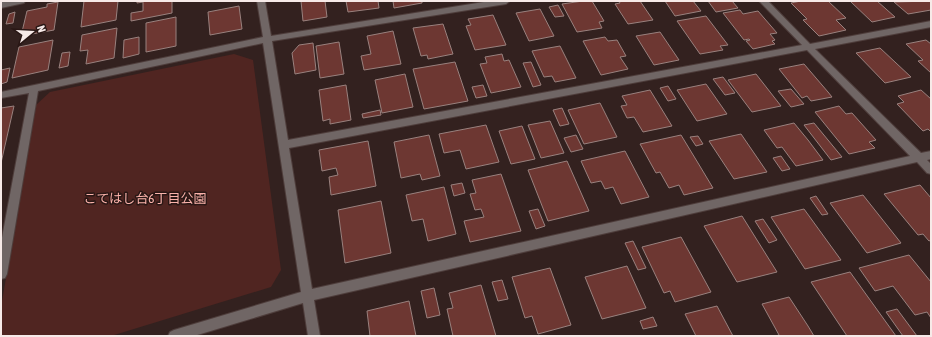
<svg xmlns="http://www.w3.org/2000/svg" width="932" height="337" font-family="'Asap Condensed','Noto Sans JP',sans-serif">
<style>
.green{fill:#502521}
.building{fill:#6d3732;stroke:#99817e}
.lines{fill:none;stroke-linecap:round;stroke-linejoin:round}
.street-casing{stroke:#4e3d3b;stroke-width:2}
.street{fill:#706665;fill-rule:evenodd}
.labels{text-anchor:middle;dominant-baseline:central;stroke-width:3;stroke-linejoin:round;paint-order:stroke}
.park-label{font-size:13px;fill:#fab2aa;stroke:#291715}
</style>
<rect width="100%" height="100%" fill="#33211f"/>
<path class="green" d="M234,54L253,60L281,270L271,287L111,336H1V307L36,105L50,92Z"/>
<path class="building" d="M84,1H118L116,20L81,27Z
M137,1H172V13L131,21V13L143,11V2L137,3Z
M301,1H325L327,17L303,21Z
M346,1H378L379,8L348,12Z
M393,1H422V3L394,8Z
M583,1H592L604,21L599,22L602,28L577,32L562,4Z
M619,1H640L653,20L628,24L615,4L620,3Z
M665,1H693L701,11L675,16Z
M708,1H732L738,8L716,12Z
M801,1H828L846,18L836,20L846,30L819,36L803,20L807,19L791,3Z
M850,1H877L895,17L872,22Z
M931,1V10L908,14L894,2Z
M58,2L54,30L21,36L27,11L47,7V4Z
M558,5L564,16L555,17L549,7Z
M239,6L242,29L210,35L208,12Z
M540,9L554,36L529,41L516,13Z
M740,10L743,14L758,11L777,33L770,34L775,40L772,41L775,44L753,49L746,41L750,40L749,39L744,40L723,13Z
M15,12L13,23L6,24L9,14Z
M493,15L506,45L475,50L466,26L471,25L468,19Z
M706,16L728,45L720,46L723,50L700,54L677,21Z
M176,17V46L146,52V23Z
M443,24L453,54L428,59L427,55L421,56L413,28Z
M117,28L114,58L86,64L88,50L80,51L82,35Z
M393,31L401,64L364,70L361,56L371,54L367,36Z
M660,32L679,60L654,65L636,36Z
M139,37V54L123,58L124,40Z
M605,37L608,41L617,40L626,56L620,57L628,69L601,75L583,41Z
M53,40L48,70L12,78L19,47Z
M926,40L931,44V73L918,61L923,60L906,44Z
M339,42L344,74L320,78L316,46Z
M313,43L316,70L295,74L292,53L299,45Z
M560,46L576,78L555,82L552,76L544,77L532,51Z
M880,48L911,77L885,83L856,53Z
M70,52L68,66L59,68L62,53Z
M502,54L504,61L509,60L521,87L491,93L480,64L487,63L485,57Z
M455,62L468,101L424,109L413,69Z
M531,62L541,85L533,87L523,63Z
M804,64L828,92L832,97L811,101L807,96L802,98L779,69Z
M10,68L7,82L1,84V70Z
M405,74L413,107L382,113L375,80Z
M756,74L781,106L752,112L728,80Z
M723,77L735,93L725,95L713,79Z
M706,84L727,114L697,121L677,90Z
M346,85L351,120L330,124V119L323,121L319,90Z
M483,85L487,96L476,98L472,87Z
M668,86L676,99L668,101L660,88Z
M791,89L804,104L791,107L778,91Z
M650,90L672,126L643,132L634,117L627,118L621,106L627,105L622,96Z
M921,90L931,99V132L928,129L923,131L897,104L904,102L898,96Z
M600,103L617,137L584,144L568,110Z
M14,106L1,163V108Z
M839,106L846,114L852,113L876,140L869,142L875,148L849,154L815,112Z
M562,108L569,124L560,126L553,110Z
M380,110L381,115L363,118L362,114Z
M550,121L564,153L541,158L528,125Z
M794,123L808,140L823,160L796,166L782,147L777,148L764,130Z
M814,123L842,157L831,160L804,125Z
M486,125L499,162L466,169L460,150L444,153L439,134Z
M522,126L535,159L511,164L499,131Z
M741,134L767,172L734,179L709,141Z
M429,135L440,176L422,180L420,174L401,178L394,142Z
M576,135L583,149L571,152L564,138Z
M681,135L698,163L713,188L684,195L679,185L669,188L660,172L656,173L640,144Z
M698,136L703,144L696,146L690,137Z
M368,141L376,186L331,195L329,177L338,175L336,168L322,171L319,150Z
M625,151L649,197L621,204L613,187L605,189L601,181L591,183L581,161Z
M781,156L790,169L782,171L773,158Z
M567,161L589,211L548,221L528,170Z
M501,174L521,231L470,242L464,221L484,217L481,209L475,210L470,194L476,193L472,180Z
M462,183L465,193L454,196L451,185Z
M920,185L931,198V240L929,241L923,234L918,235L884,194Z
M444,187L456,234L428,241L423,219L412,221L406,195Z
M863,195L901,243L867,253L830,203Z
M816,196L828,214L822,215L810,198Z
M381,201L391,253L345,263L338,210Z
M538,209L545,226L536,229L529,211Z
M804,209L841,260L805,269L771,217Z
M742,216L777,272L737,282L704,226Z
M763,219L777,240L769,243L755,221Z
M681,237L711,292L675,302L670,291L664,293L642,247Z
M633,241L646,268L638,270L625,243Z
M909,255L931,282V318L927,312L915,315L893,286L875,291L859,268Z
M627,266L646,308L602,319L585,277Z
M550,268L571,325L538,334L532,316L525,318L512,277Z
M850,272L896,336H847L811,282Z
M502,280L508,299L498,301L492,282Z
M481,285L496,336H453L447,309L453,308L449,293Z
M434,288L440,315L427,318L421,291Z
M789,297L808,326L814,336H775L779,335L762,304Z
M409,301L416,336H370L367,311Z
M717,306L733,336H696L685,314Z
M897,309L917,336H903L886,312Z
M653,317L657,326L643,329L640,321Z"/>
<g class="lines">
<g class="street-casing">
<path id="street" d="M8,1H25L24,3L1,8V2Z
M257,1H265L271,36L490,1H510L506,4L272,41L288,140L802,45L759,1H768L810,44L931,21V27L815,49L921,153L931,151V159L927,160L931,164V174L927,173L917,162L314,300L320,336H308L303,303L194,336H168L170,332L174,330L301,292L263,43L38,91L7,274L5,278L1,279V243L29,93L1,98V92L263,37ZM807,50L910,156L312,289L289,148Z"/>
</g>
<use href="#street" class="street"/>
</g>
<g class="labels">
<g class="park-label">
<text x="145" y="198">こてはし台6丁目公園</text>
</g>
</g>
<rect width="932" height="337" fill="none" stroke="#f7eae8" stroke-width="4"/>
<g transform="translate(32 32) rotate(72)" stroke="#291715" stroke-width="3" paint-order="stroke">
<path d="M0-3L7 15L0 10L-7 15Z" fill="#f7eae8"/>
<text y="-6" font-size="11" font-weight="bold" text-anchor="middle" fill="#f7eae8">N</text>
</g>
</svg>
